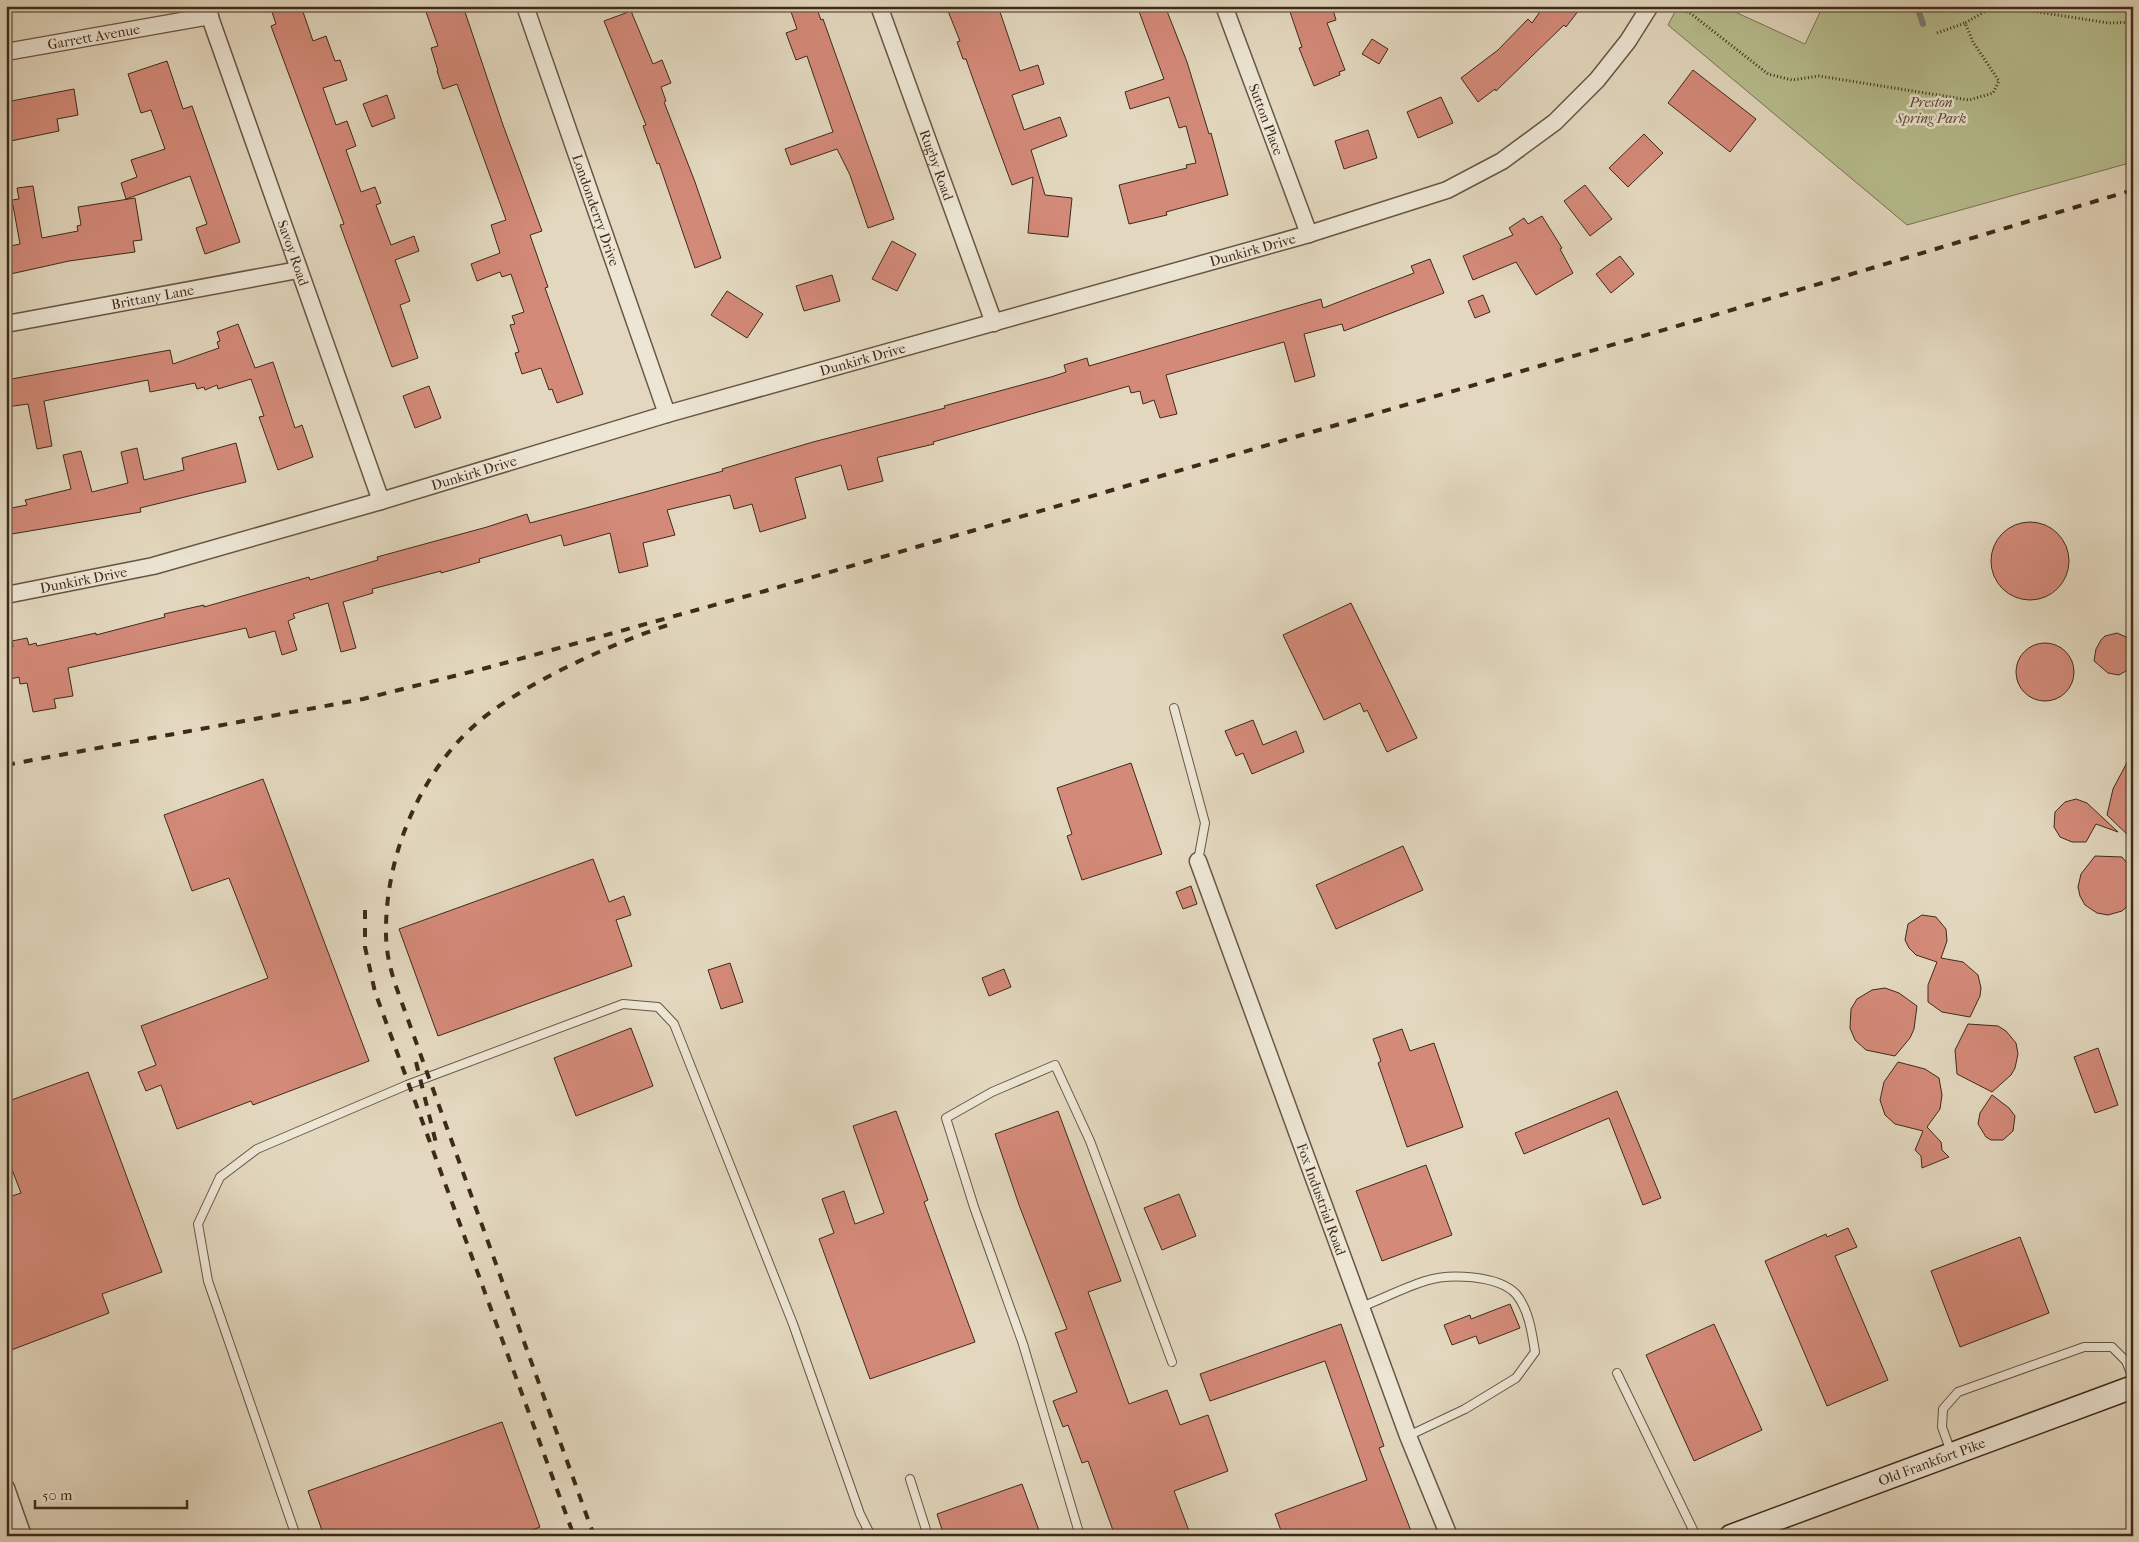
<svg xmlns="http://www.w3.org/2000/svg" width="2139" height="1542" font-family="'IM FELL French Canon',serif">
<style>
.green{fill:#b7be8f;stroke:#7a7454}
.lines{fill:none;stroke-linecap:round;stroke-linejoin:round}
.stream{stroke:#757f7b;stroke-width:6}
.building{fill:#d48a79;stroke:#3e2a1a}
.lane-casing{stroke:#675643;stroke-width:10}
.street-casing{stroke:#675643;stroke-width:19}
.secondary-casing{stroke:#3e2a1a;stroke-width:25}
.path{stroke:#3e2a1a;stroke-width:3;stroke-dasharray:1 2.5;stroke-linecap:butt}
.lane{stroke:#ede6d5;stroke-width:8}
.street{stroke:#ede6d5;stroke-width:16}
.secondary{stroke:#ede6d5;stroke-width:22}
.rail{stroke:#3e2a1a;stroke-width:4;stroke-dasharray:9 9;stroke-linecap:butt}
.labels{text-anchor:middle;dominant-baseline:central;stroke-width:5;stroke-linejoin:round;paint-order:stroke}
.street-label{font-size:14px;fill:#3e2a1a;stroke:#ede6d5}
.park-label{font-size:14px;font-style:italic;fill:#564831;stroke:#ede6d5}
</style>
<rect width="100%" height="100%" fill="#e3d8bf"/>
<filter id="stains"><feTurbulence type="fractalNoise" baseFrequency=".004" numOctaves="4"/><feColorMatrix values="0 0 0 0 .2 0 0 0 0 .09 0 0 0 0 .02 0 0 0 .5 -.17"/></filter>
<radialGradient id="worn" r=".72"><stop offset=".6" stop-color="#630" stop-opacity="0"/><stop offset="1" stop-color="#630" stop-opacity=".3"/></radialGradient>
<path class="green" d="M1678,6H1722L1805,44L1823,6H2133V162L1907,225L1668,25Z"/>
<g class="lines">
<path class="stream" d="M1917,6L1923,24"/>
</g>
<path class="building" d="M270,6H301L313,41L326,36L335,61L340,60L347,80L323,88L336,125L347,121L356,146L346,150L361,192L375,187L381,203L376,205L391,245L414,236L419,251L395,260L410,301L400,305L418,358L392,367L340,225L344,224L271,26L276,24Z
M433,6H463L503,125L542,231L530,235L548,287L545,288L583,394L557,403L552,389L549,390L541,368L522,374L515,353L519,352L510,325L515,324L512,316L524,312L511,274L502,277L500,272L477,281L471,264L500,253L491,225L506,220L457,84L443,89L437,71H438L431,48L438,46L425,9Z
M789,6H816L821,20L823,19L894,219L868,228L850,175L837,149L791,165L785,149L833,132L807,56L796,60L786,33L797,29Z
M946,6H998L1020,71L1038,65L1044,84L1012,95L1024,130L1060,117L1067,136L1031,150L1045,195L1072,198L1068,237L1028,233L1033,177L1012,185L973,79L966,59H963L957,42L960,41Z
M1137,6H1165L1187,62L1209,134L1211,133L1228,195L1166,212L1167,215L1129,224L1119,185L1187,168L1186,165L1196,163L1186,126L1179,128L1169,97L1130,109L1125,92L1164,79Z
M1288,6H1332L1336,20L1327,23L1345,70L1339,72L1340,75L1314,86L1299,48L1302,47Z
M1544,6H1582L1566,27L1564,25L1496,91L1495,89L1478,102L1461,78L1498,50L1528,19L1532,23Z
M631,11L653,64L662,60L671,83L661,87L666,101L664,102L695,182L721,258L695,268L659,163L657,164L643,126L646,125L604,21Z
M1372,39L1388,49L1379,64L1362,54Z
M167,61L183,109L192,106L240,242L205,254L196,228L207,224L190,176L126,199L121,183L137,177L131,160L165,149L151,110L141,113L128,74Z
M1693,70L1756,119L1730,152L1668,103Z
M74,89L78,115L57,119L59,131L6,142V102Z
M387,95L395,118L372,127L363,104Z
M1441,97L1453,123L1418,138L1407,112Z
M1368,130L1377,158L1344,169L1335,141Z
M1644,134L1663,153L1628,187L1609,168Z
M1585,185L1612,219L1590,236L1564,201Z
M33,186L42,238L78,231L77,226L81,225L78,207L135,198L142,240L133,241L135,252L69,261L6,275V247L20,244L12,200L19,199L17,188Z
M1542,216L1562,248L1560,249L1573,273L1536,295L1516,262L1473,280L1463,256L1513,235L1509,228L1524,218L1528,224Z
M892,241L916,254L897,291L872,279Z
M1620,256L1634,274L1611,293L1596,274Z
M1430,259L1444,293L1344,331L1342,324L1304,334L1315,376L1295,382L1284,342L1166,375L1177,414L1160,418L1154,400L1143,404L1140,391L1131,393L1129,386L933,442L934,444L879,457L877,458L883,481L848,490L841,465L795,478L806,518L760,532L752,504L734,509L730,495L667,510L675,535L643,543L648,566L619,573L610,533L564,546L561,535L479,559L480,562L441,573V571L372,589L373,593L343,602L356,648L341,652L328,603L293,614L295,618L288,621L297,650L282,655L275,631L249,638L246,628L68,668L73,696L54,699L56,708L33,712L27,683L20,684L19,677L6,680V649L13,647L12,641L27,638L29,645L36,643L37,646L96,633V635L165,617L164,614L204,605V607L309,577L310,580L378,560L377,557L487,527L527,514L530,523L723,471L722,469L813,442L945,408L944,406L1051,377L1066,372L1064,365L1087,358L1089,366L1321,299L1323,308L1414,273L1411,266Z
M832,275L840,301L804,311L796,286Z
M727,291L763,314L747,338L711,315Z
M1483,295L1490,312L1475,318L1468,301Z
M238,324L255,368L273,362L295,428L302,425L313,457L278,470L259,417L264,416L251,379L218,389L217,385L205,390L204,387L197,389L195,383L150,392L148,380L44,401L52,446L37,449L28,404L6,407V380L170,350L173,364L219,348L217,342L220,341L217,332Z
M429,386L441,418L415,428L403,396Z
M236,443L246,482L140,508L141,512L6,535V509L27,505L25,500L71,489L63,455L81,451L92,492L128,483L121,452L137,448L144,480L184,470L182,458Z
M1991 561a39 39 0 1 1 78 0a39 39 0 1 1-78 0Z
M1351,603L1417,738L1387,752L1367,710L1364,712L1360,703L1324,720L1283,635Z
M2117,633L2133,640V667L2119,675L2108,673L2094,661L2096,649L2101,640L2105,636Z
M2016 672a29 29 0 1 1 58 0a29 29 0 1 1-58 0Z
M1253,720L1263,745L1296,731L1304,752L1252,774L1243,753L1236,756L1225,731Z
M2133,751V840L2107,815L2113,789Z
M1131,763L1162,854L1082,880L1067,836L1072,834L1057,788Z
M263,779L369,1061L253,1105L251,1101L177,1129L161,1085L146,1091L138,1072L156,1065L141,1026L268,978L229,878L192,891L164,815Z
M2076,799L2087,803L2118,832L2096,824L2086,842H2072L2060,837L2054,827L2055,812L2065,802Z
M1403,846L1423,890L1336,929L1316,885Z
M2095,856L2122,857L2133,870V901L2122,911L2108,915L2097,913L2085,905L2080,896L2078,887L2081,874Z
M593,859L609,902L624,896L631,915L616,920L632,966L438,1036L399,929Z
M1191,886L1197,904L1183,909L1176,892Z
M1922,915L1936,917L1946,929L1947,941L1941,958L1963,962L1978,975L1981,988L1980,996L1970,1017L1942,1012L1928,1002V985L1937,962L1916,955L1909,948L1905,940L1908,924Z
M730,963L743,1002L721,1009L708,970Z
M1004,969L1011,987L989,996L982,978Z
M1885,988L1899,993L1917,1006L1914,1029L1910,1038L1895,1056L1866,1050L1855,1040L1850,1028L1851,1009L1857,999L1872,990Z
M1968,1024L1998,1026L2006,1031L2016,1043L2018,1054L2015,1068L2011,1075L1992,1092L1957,1074L1955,1050Z
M631,1028L653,1086L576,1116L554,1058Z
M1402,1029L1410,1051L1434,1043L1463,1127L1407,1147L1378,1063L1381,1061L1373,1039Z
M2098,1048L2118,1105L2095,1113L2074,1057Z
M1898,1062L1925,1069L1939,1078L1942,1095L1940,1109L1927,1127L1941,1142L1942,1150L1949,1157L1922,1168L1921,1156L1915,1150L1923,1131L1895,1124L1885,1115L1880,1100L1884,1082Z
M88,1072L162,1272L102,1294L109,1313L6,1352V1198L21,1193L6,1154V1102Z
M1617,1091L1661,1198L1643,1205L1609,1118L1524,1154L1515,1133Z
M1992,1095L2009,1108L2015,1116L2013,1131L2003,1140H1991L1986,1137L1978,1124L1980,1113Z
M896,1111L928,1200L924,1202L975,1342L870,1379L819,1239L834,1233L822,1199L844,1191L855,1224L884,1213L853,1126Z
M1058,1111L1121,1281L1088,1292L1129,1404L1167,1390L1180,1425L1208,1415L1228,1471L1174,1491L1189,1531L1174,1536H1115L1088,1461L1082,1463L1068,1425L1063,1427L1053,1401L1077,1392L1055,1333L1067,1329L1019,1205L995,1134Z
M1426,1165L1452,1235L1382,1261L1356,1191Z
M1179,1194L1196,1236L1162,1250L1144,1208Z
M1848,1228L1857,1247L1835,1256L1888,1380L1827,1406L1765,1261L1826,1234L1827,1237Z
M2020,1237L2049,1313L1960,1347L1931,1271Z
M1510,1304L1520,1328L1479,1344L1476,1336L1452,1345L1444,1325L1470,1315L1471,1319Z
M1341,1324L1384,1446L1379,1448L1411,1531L1398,1536H1283L1275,1514L1367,1480L1325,1361L1210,1401L1200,1374Z
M1714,1324L1762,1430L1694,1461L1646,1355Z
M502,1422L540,1527L517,1536H324L308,1491Z
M1022,1484L1041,1536H944L937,1514Z"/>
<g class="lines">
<g class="lane-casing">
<path id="lane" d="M1174,708L1205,823L1198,861
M1361,1307C1382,1299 1403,1288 1425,1281C1449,1273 1498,1275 1516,1294C1529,1310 1532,1333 1535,1352L1516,1378L1465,1409L1408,1436
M1617,1373L1696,1536
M1951,1452L1942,1427L1943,1409L1958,1392L2084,1347H2112L2126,1361L2133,1378
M910,1479L928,1536
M296,1536L208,1281L198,1224L220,1177L257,1149L407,1085L623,1004L658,1007L674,1024L793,1324L860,1514L871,1536
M1080,1536L1023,1344L974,1207L946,1118L992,1092L1055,1065L1090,1141L1172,1362"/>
</g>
<g class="street-casing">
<g id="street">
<path id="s1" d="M206,6L381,501"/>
<path id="s2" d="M525,6L667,414"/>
<path id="s3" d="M879,6L994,323"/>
<path id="s4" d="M1224,6L1309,234"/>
<path id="s5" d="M6,52L210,16"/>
<path id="s6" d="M6,324L298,270"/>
<path id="s7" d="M6,595L153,566L381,501L667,414L1309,234L1447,190L1502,161L1555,122L1597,80L1628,41L1650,6"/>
<path id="s8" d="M1198,861L1408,1436L1449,1536"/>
<path d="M6,1488L23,1536"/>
</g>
</g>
<g class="secondary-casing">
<g id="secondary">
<path id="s9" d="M1731,1536L2133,1387"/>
</g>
</g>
<path class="path" d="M1670,6L1690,13L1768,74L1792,80L1819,76L1969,100L1993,93L1999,81L1973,42L1965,23L1994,6
M1999,6L2109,23L2133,22
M1937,33L1965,23"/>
<use href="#lane" class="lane"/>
<use href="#street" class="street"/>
<use href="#secondary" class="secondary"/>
<path class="rail" d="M6,765L363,699L494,666L765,591L1708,317L2133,190
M365,910V947L375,992L574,1536
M416,1062L437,1147
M594,1536L398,992C391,973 386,953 386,933C385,850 426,757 495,709C543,675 612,644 668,625"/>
</g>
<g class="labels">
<g class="street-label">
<text stroke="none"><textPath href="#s5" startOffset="89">Garrett Avenue</textPath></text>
<text stroke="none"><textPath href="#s4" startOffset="121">Sutton Place</textPath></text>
<text stroke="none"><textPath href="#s3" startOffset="169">Rugby Road</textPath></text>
<text stroke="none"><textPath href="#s2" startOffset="216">Londonderry Drive</textPath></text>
<text stroke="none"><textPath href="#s7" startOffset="1294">Dunkirk Drive</textPath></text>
<text stroke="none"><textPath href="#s1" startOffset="262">Savoy Road</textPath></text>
<text stroke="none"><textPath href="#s6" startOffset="149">Brittany Lane</textPath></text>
<text stroke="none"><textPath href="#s7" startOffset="889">Dunkirk Drive</textPath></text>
<text stroke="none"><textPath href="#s7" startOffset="484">Dunkirk Drive</textPath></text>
<text stroke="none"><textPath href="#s7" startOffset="79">Dunkirk Drive</textPath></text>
<text stroke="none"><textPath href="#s8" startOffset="360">Fox Industrial Road</textPath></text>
<text stroke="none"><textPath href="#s9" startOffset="214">Old Frankfort Pike</textPath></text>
</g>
<g class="park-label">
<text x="1931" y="102">Preston<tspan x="1931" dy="16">Spring Park</tspan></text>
</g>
</g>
<rect width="2139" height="1542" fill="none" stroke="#e3d8bf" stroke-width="25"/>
<rect x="8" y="8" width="2124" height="1527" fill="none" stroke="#3e2a1a" stroke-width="2.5"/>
<rect x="12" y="12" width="2114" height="1517" fill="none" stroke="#3e2a1a"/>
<path d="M35 1500v8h152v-8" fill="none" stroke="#3e2a1a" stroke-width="2.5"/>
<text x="42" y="1500" font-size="15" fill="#3e2a1a" stroke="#ede6d5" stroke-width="4" paint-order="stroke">50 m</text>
<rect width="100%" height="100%" filter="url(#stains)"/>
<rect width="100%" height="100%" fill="url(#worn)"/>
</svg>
